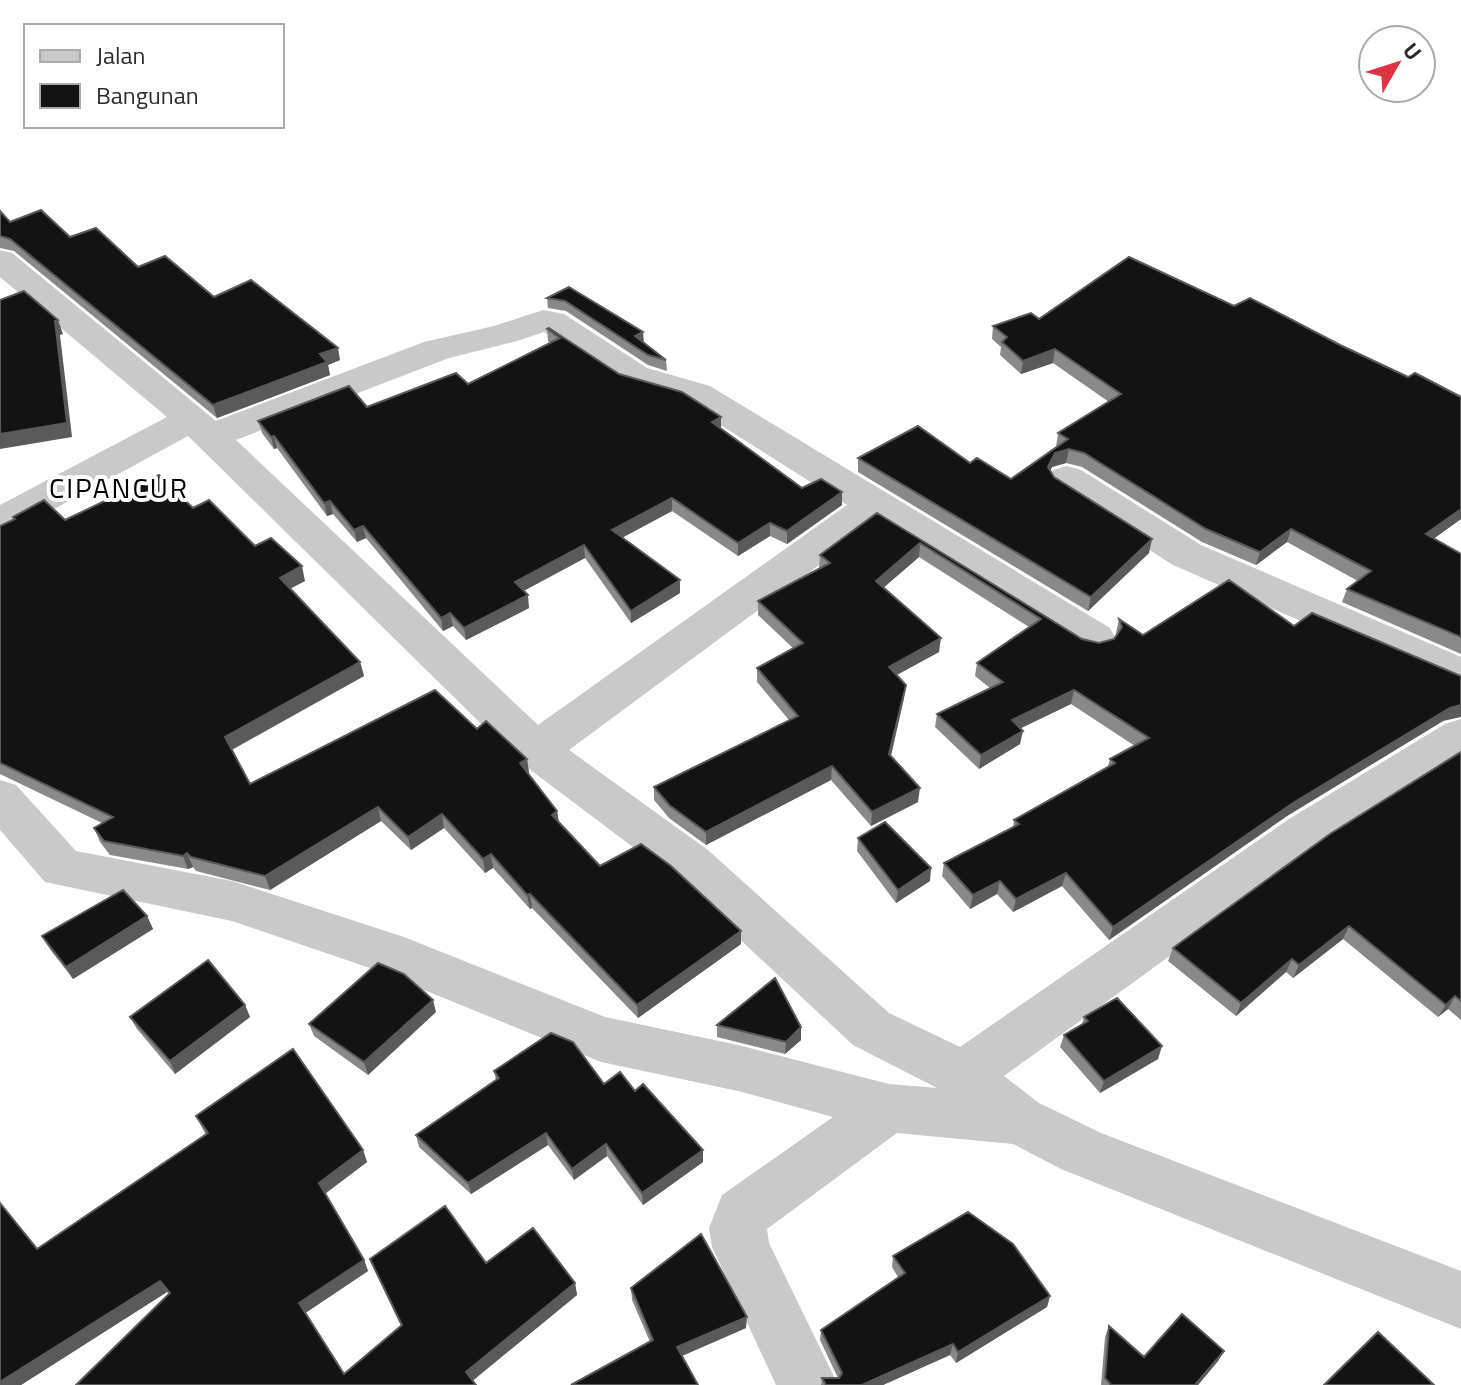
<svg xmlns="http://www.w3.org/2000/svg" width="1461" height="1385" font-family="'Titillium Web',sans-serif">
<style>
.lines{fill:none;stroke-linecap:round;stroke-linejoin:round}
.street{fill:#c9c9c9;fill-rule:evenodd}
.wall{fill:#898989}
.shaded-wall{fill:#5a5a5a}
.building{fill:#131313;stroke:#5a5a5a;stroke-width:2}
.labels{text-anchor:middle;dominant-baseline:central;stroke-width:8;stroke-linejoin:round;paint-order:stroke}
.quarter-label{font-size:28px;letter-spacing:2px;fill:#000;stroke:#fff}
</style>
<rect width="100%" height="100%" fill="#fff"/>
<g class="lines">
<path class="street" d="M0,250L12,253L216,421L424,342L494,326L543,310L564,314L647,368L710,386L1110,628L1116,639L1110,650L1095,654L1080,650L876,523L569,750L708,850L889,1013L960,1047L1289,819L1445,724L1461,719V758L1323,845L1004,1076L1039,1103L1101,1133L1461,1271V1329L1061,1169L1013,1144L897,1133L767,1229L769,1243L838,1385H776L712,1247L709,1228L722,1195L833,1117L738,1091L601,1062L370,968L232,921L45,882L0,830V780L16,785L76,851L232,881L404,937L605,1017L738,1045L889,1084L937,1088L853,1045L674,878L520,762L188,436L14,531L0,535V505L167,417L0,277ZM544,332L621,384L684,402L847,505L538,725L236,440L449,358L517,341Z
M1067,466L1081,470L1201,545L1461,657V691L1173,565L1053,488L1048,479L1053,470Z"/>
</g>
<path class="wall" d="M0,211L10,222L70,237L138,267L214,297L340,360L328,365L330,375L217,418L14,251L0,248Z
M569,287L666,360L667,371L648,365L566,311L548,308L547,298Z
M1234,306L1340,345L1408,377L1461,397V519L1434,538L1461,554V654L1342,602L1347,589L1358,581L1287,542L1256,565L1202,542L1082,467L1066,463L1052,467L1050,471L1054,477L1149,553L1088,611L858,472V458L970,463L1011,479L1056,447L1058,433L1109,402L1053,363L1021,374L1000,355L1001,347L992,339L993,326L1039,319Z
M547,329L619,374L721,417V428L802,488L842,505L787,544L770,536L738,556L672,511L622,538L680,593L631,623L585,558L523,591L529,608L466,640L453,626L443,631L366,538L357,542L333,514L327,516L277,448L274,449L262,433L258,421L367,407L468,384L550,343L548,341Z
M193,508L255,546L305,581L291,588L360,662L364,676L232,750L250,784L477,729L527,759L529,773H528L557,811L559,822L600,866L741,931V944L638,1018L532,908L530,909L493,868L485,873L444,828L411,850L381,821L270,890L196,871L193,867L188,869L110,855L100,842L94,828L102,823L0,774V526L14,519L13,517L65,520Z
M877,513L1082,639L1099,643L1114,639L1117,635L1116,633L1119,619L1143,635L1294,626L1443,721L1287,816L1109,940L1062,886L1013,912L997,894L970,909L942,876L944,863L1013,828L1014,820L1108,766L1110,759L1135,746L1071,704L1021,728L1020,744L979,769L935,727L937,714L990,688L975,676L977,663L1029,627L919,557L883,588L939,652L897,675L904,698L891,756L918,802L871,826L831,780L706,845L669,818L654,800V787L789,720L757,682V668L794,649L758,615V601L819,569L820,555Z
M1461,752V1020L1448,1009L1438,1017L1343,939L1293,978L1286,972L1236,1016L1168,961L1173,948Z
M858,838L930,881L896,903L857,851Z
M147,916L153,929L73,979L49,948L42,936Z
M245,1005L250,1017L175,1074L137,1029L130,1017Z
M436,1012L368,1075L314,1036L309,1024Z
M1084,1017L1158,1059L1100,1093L1060,1047L1064,1035L1082,1024Z
M717,1025L801,1027V1040L785,1054L717,1037Z
M494,1071L604,1084L635,1091L703,1150V1162L643,1205L607,1156L574,1180L548,1145L471,1194L419,1147L416,1135L496,1080Z
M196,1116L363,1150L367,1162L325,1194L364,1260L368,1271L305,1313L344,1374L401,1326L375,1271L370,1259L486,1263L575,1283L577,1295L473,1380L76,1385L168,1294L167,1292L21,1385H0L37,1249L206,1135Z
M893,1256L1050,1296L1047,1307L956,1363L950,1355L883,1385H821L822,1378H838L820,1340L821,1330L898,1277L892,1267Z
M631,1288L746,1328L682,1356L650,1342L632,1300Z
M1109,1326L1144,1357L1224,1351L1218,1361L1198,1385H1101L1105,1337Z"/>
<path class="shaded-wall" d="M58,320L63,334L60,335L72,437L0,449V434L55,321Z
M643,332L644,343L635,336Z
M338,348L340,360L328,365L330,375L217,418L213,405L320,354Z
M1055,349L1053,363L1021,374L1023,361Z
M721,417V429L712,422Z
M274,436L277,448L274,449L271,437Z
M1069,449L1066,463L1052,467L1045,480L1048,467L1055,453Z
M842,492V505L787,544V531Z
M672,498V511L612,543V530Z
M330,501L333,514L327,516L324,503Z
M1461,509V519L1421,548L1426,534Z
M770,523V536L738,556V543Z
M363,526L366,538L357,542L354,530Z
M1291,529L1287,542L1256,565L1260,552Z
M1152,539L1149,553L1088,611L1091,597Z
M920,543L919,557L875,595L876,581Z
M584,545L585,558L516,595L515,582Z
M302,566L305,581L284,592L280,578Z
M680,580V593L631,623V611Z
M528,595L529,608L466,640L464,628Z
M450,613L453,626L443,631L441,618Z
M941,638L939,652L887,680L889,667Z
M360,662L364,676L229,751L225,737Z
M906,685L904,698L888,768L889,754Z
M1074,690L1071,704L1009,734L1012,720Z
M1461,705V717L1443,721L1287,816L1109,940L1113,927L1293,803L1450,708Z
M1023,731L1020,744L979,769L981,755Z
M527,759L529,773L522,777L520,763Z
M832,766L831,780L706,845V832Z
M920,788L918,802L871,826L872,812Z
M378,807L381,821L270,890L265,876Z
M557,811L559,825L552,815Z
M442,814L444,828L411,850L408,837Z
M187,853L193,867L188,869L183,856Z
M491,854L493,868L485,873L483,859Z
M931,868L930,881L896,903L898,890Z
M1066,873L1062,886L1013,912L1016,899Z
M1000,881L997,894L970,909L973,895Z
M530,894L532,908L530,909L527,895Z
M147,916L153,929L73,979L66,967Z
M1349,926L1343,939L1293,978L1299,965Z
M741,931V944L638,1018L637,1005Z
M1292,959L1286,972L1236,1016L1241,1003Z
M1455,996L1448,1009L1438,1017L1446,1005Z
M433,1000L436,1012L368,1075L364,1062Z
M245,1005L250,1017L175,1074L170,1061Z
M801,1027V1040L785,1054L786,1042Z
M1162,1046L1158,1059L1100,1093L1104,1081Z
M546,1133L548,1145L471,1194L468,1183Z
M606,1144L607,1156L574,1180L572,1169Z
M363,1150L367,1162L323,1195L319,1183Z
M703,1150V1162L643,1205L642,1193Z
M364,1260L368,1271L304,1314L299,1303Z
M160,1281L167,1292L21,1385H0V1382Z
M575,1283L577,1295L470,1383L466,1372Z
M1050,1296L1047,1307L956,1363L958,1352Z
M747,1317L746,1328L677,1358V1347Z
M953,1344L950,1355L883,1385H862Z
M1224,1351L1218,1361L1198,1385H1195Z"/>
<path class="building" d="M41,210L70,237L96,228L138,267L165,256L214,297L251,280L338,348L320,354L327,362L213,405L10,239L0,236V211L10,222Z
M1129,257L1234,306L1250,298L1340,345L1408,377L1415,373L1461,397V509L1426,534L1461,554V637L1347,589L1371,571L1291,529L1260,552L1206,529L1084,453L1069,449L1055,453L1048,467L1054,477L1152,539L1091,597L858,458L918,426L970,463L977,458L1011,479L1068,439L1058,433L1121,394L1055,349L1023,361L1002,342L1007,337L993,326L1031,313L1039,319Z
M569,287L643,332L635,336L666,360L648,355L565,301L547,298Z
M24,291L58,320L55,321L67,423L0,434V300Z
M549,328L619,374L682,392L721,417L712,422L802,488L821,479L842,492L787,531L770,523L738,543L672,498L612,530L680,580L631,611L584,545L515,582L528,595L464,628L450,613L441,618L363,526L354,530L330,501L324,503L274,436L271,437L258,421L349,386L367,407L456,373L468,384L560,338L547,329Z
M159,475L193,508L209,500L255,546L271,538L302,566L280,578L360,662L225,737L250,784L435,690L477,729L486,721L527,759L520,763L557,811L552,815L600,866L641,844L671,866L741,931L637,1005L530,894L527,895L491,854L483,859L442,814L408,837L378,807L265,876L191,857L187,853L183,856L104,841L94,828L113,817L0,763V526L15,519L13,517L44,500L65,520Z
M877,513L1082,639L1099,643L1114,639L1122,627L1119,619L1143,635L1229,580L1294,626L1312,613L1461,676V705L1450,708L1293,803L1113,927L1066,873L1016,899L1000,881L973,895L944,863L1019,824L1014,820L1115,763L1110,759L1149,738L1074,690L1012,720L1023,731L981,755L937,714L1003,682L977,663L1041,619L920,543L876,581L941,638L889,667L906,685L889,754L920,788L872,812L832,766L706,832L669,805L654,787L798,716L757,668L803,643L758,601L830,563L820,555Z
M1461,752V1001L1455,996L1446,1005L1349,926L1299,965L1292,959L1241,1003L1173,948L1330,834Z
M885,822L931,868L898,890L858,838Z
M123,890L147,916L66,967L42,936Z
M208,960L245,1005L170,1061L130,1017Z
M378,963L404,974L433,1000L364,1062L309,1024Z
M775,978L801,1027L786,1042L717,1025Z
M1117,998L1162,1046L1104,1081L1064,1035L1088,1021L1084,1017Z
M551,1033L573,1042L604,1084L620,1072L635,1091L643,1084L703,1150L642,1193L606,1144L572,1169L546,1133L468,1183L416,1135L499,1078L494,1071Z
M293,1049L363,1150L319,1183L364,1260L299,1303L344,1374L402,1325L370,1259L445,1206L486,1263L533,1228L575,1283L466,1372L476,1385H76L170,1293L160,1281L0,1382V1203L37,1249L208,1133L196,1116Z
M968,1212L1013,1244L1050,1296L958,1352L953,1344L862,1385H826L822,1378H839L842,1373L821,1330L905,1273L893,1256Z
M701,1234L747,1317L677,1347L698,1385H571L653,1340L631,1288Z
M1182,1314L1224,1351L1195,1385H1111L1105,1378L1109,1326L1144,1357Z
M1378,1332L1434,1385H1324Z"/>
<g class="labels">
<g class="quarter-label">
<text x="119" y="487">CIPANCUR</text>
</g>
</g>
<rect x="24" y="24" width="260" height="104" fill="#ffffff" stroke="#ababab" stroke-width="2"/>
<rect x="40" y="50" width="40" height="12" fill="#c9c9c9" stroke="#ababab" stroke-width="2"/>
<text x="96" y="64" font-size="24" fill="#2c2c2c">Jalan</text>
<rect x="40" y="84" width="40" height="24" fill="#131313" stroke="#ababab" stroke-width="2"/>
<text x="96" y="104" font-size="24" fill="#2c2c2c">Bangunan</text>
<g transform="translate(1397 64) rotate(51)"><circle r="38" fill="#ffffff" stroke="#ababab" stroke-width="2"/>
<path d="M0-6L14 30L0 20L-14 30Z" fill="#de3344"/>
<text y="-12" font-size="22" font-weight="bold" text-anchor="middle" fill="#2c2c2c">U</text>
</g>
</svg>
